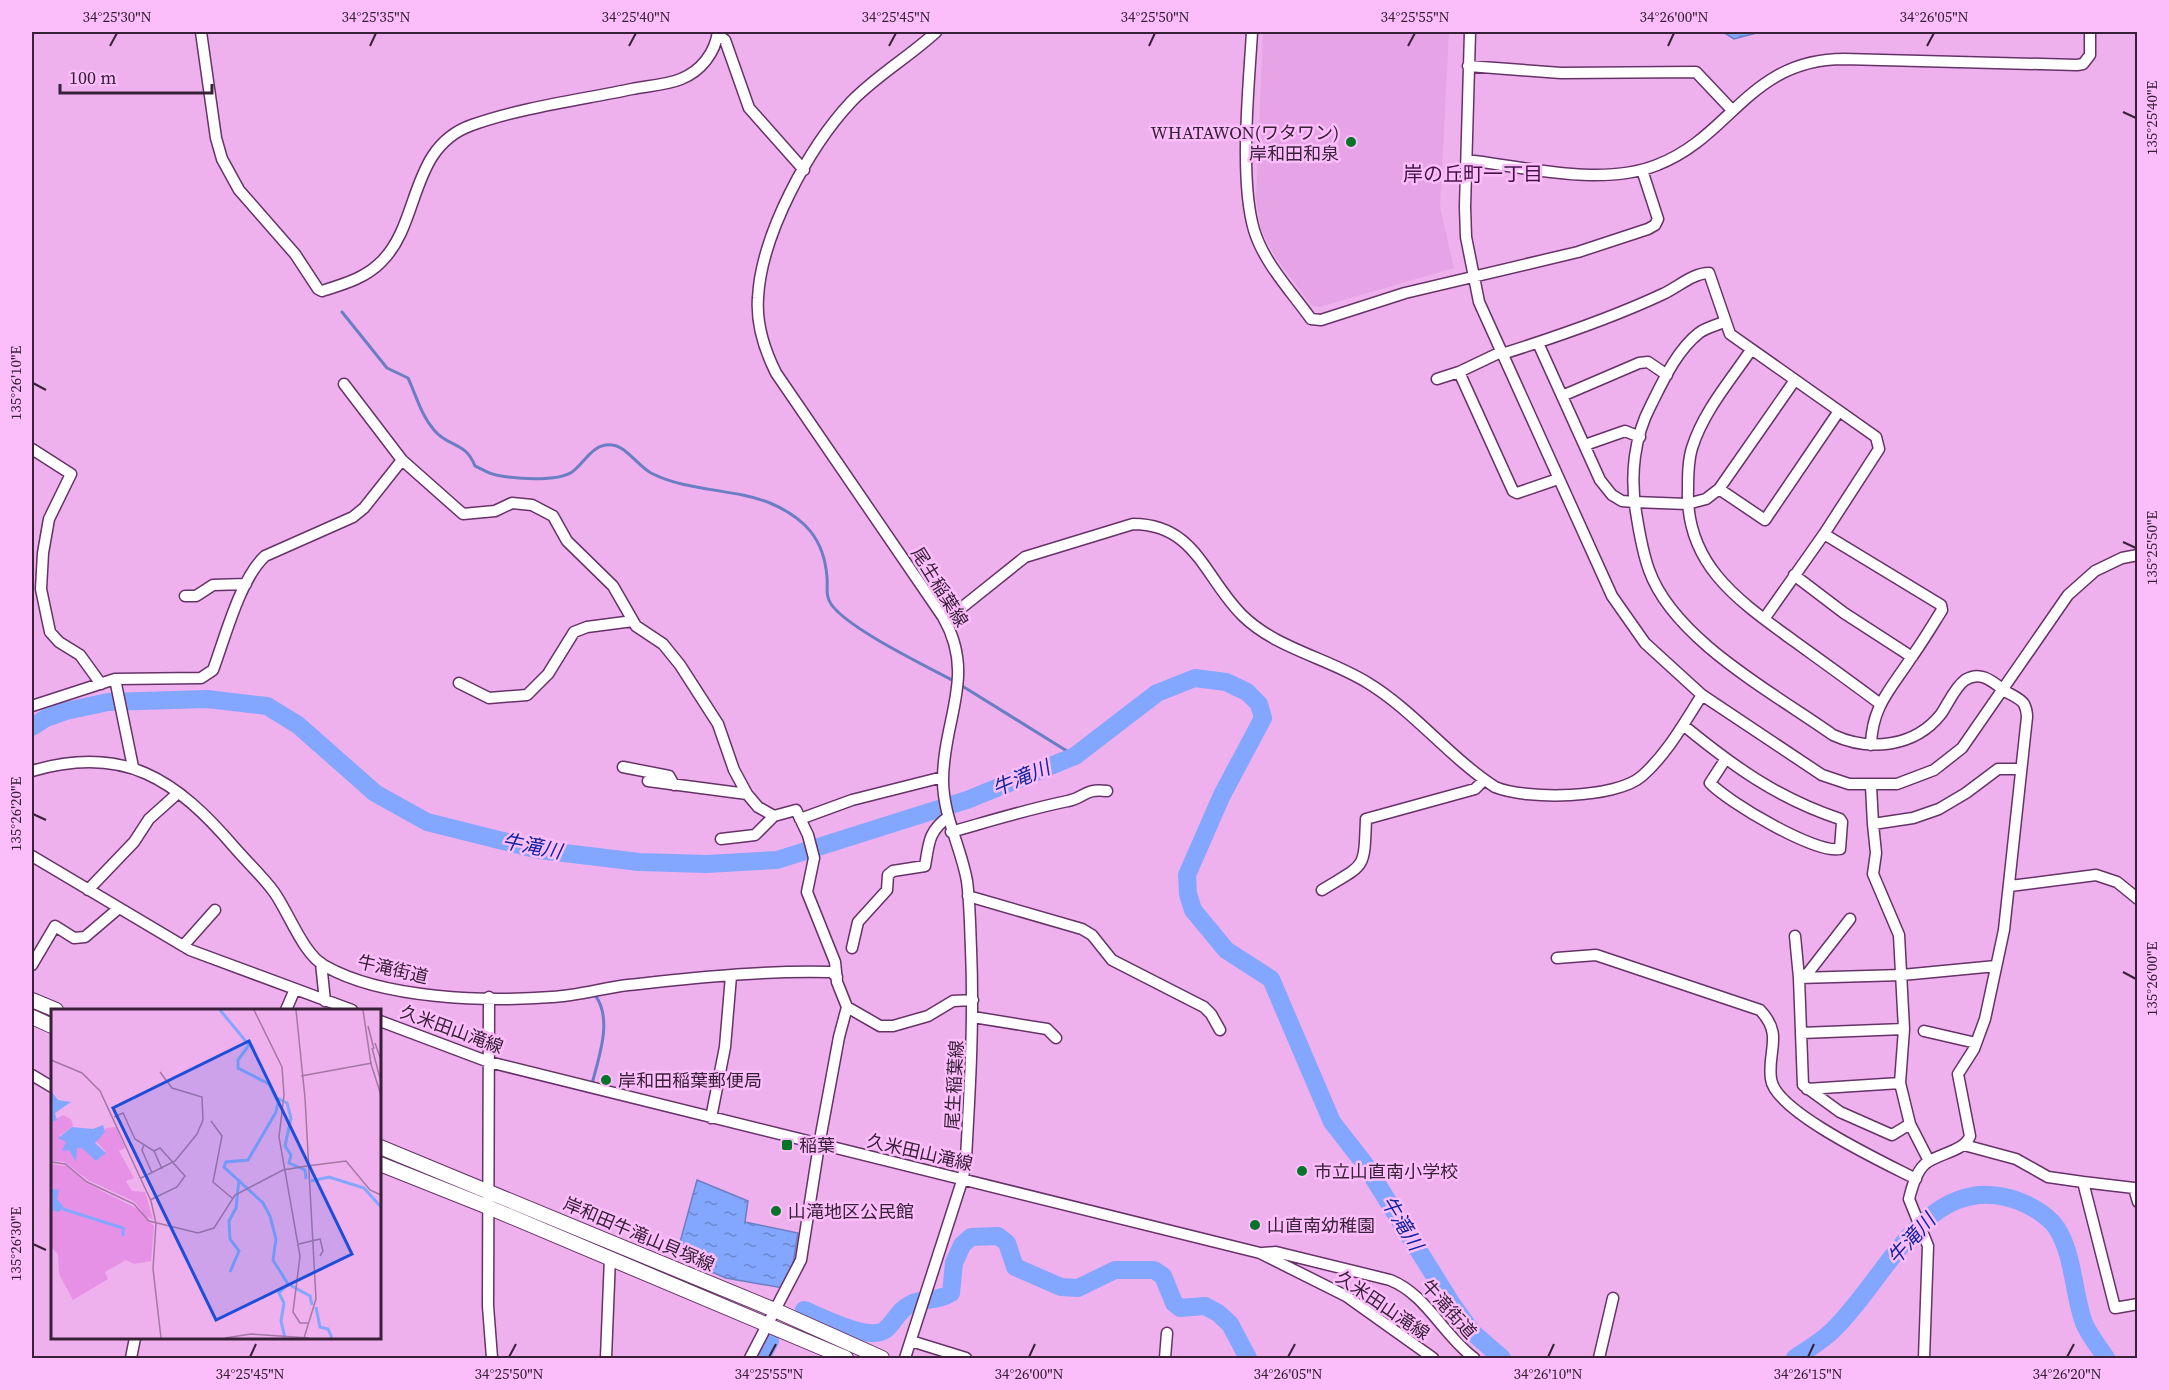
<svg xmlns="http://www.w3.org/2000/svg" width="2169" height="1390" font-family="'Source Serif 4','Noto Sans JP',serif">
<style>
.built{fill:#e6a3e5}
.water{fill:url(#water-ripples);stroke:#6c7ec3;stroke-width:1.5}
.lines{fill:none;stroke-linecap:round;stroke-linejoin:round}
.stream{stroke:#6c7ec3;stroke-width:3}
.river{stroke:#83a6fe;stroke-width:18}
.minor-casing{stroke:#663267;stroke-width:13}
.major-casing{stroke:#663267;stroke-width:16}
.minor{stroke:#fff;stroke-width:10}
.major{stroke:#fff;stroke-width:14}
.ticks{fill:none;stroke:#382138;stroke-width:2}
.poi-dot{fill:#067428;stroke:#fcbefb;stroke-width:2}
.labels{text-anchor:middle;dominant-baseline:central;stroke-width:5;stroke-linejoin:round;paint-order:stroke}
.poi-label{font-size:18px;fill:#382138;stroke:#fcbefb;text-anchor:start}
.street-label{font-size:18px;fill:#382138;stroke:#fcbefb}
.neighbourhood-label{font-size:20px;fill:#441146;stroke:#fcbefb}
.water-label{font-size:20px;font-style:italic;fill:#1224a3;stroke:#fcbefb}
.inset-river{fill:none;stroke:#83a6fe;stroke-width:3}
.inset-road{fill:none;stroke:#a577a5;stroke-width:1.5}
.view{fill:#1d4ed8;fill-opacity:0.15;stroke:#1d4ed8;stroke-width:3}
.inset-edge{fill:none;stroke:#382138;stroke-width:3}
.neatline{fill:none;stroke:#382138;stroke-width:2}
.ticks-label{font-size:15px;text-anchor:middle;fill:#382138}
</style>
<defs>
<pattern id="water-ripples" width="26" height="14" patternUnits="userSpaceOnUse" patternTransform="scale(1.5)"><rect width="26" height="14" fill="#83a6fe"/><path d="M2 4q2-2 4 0t4 0M15 11q2-2 4 0t4 0" fill="none" stroke="#6c87cf"/></pattern>
</defs>
<rect width="100%" height="100%" fill="#eeb1ee"/>
<path class="built" d="M1263,32H1449L1440,207L1454,268L1319,307L1312,306L1274,255L1261,229L1256,199Z"/>
<path class="water" d="M1723,32H1760L1734,39Z
M697,1180L748,1201L745,1222L798,1233L793,1264L783,1288L726,1278L676,1257Z"/>
<g class="lines">
<path class="stream" d="M342,312L387,368L408,378C416,395 421,415 434,430C449,448 465,441 475,466C482,469 489,474 496,475C515,479 557,482 572,472C585,463 592,443 612,445C626,446 638,466 651,473C688,492 733,488 770,503C805,518 824,539 827,577C828,587 825,595 831,604C847,628 926,666 954,681
M959,684L1075,756
M592,1084C599,1056 613,1019 595,995"/>
<path class="river" d="M32,727L46,718L66,711L108,702L207,699L267,706L298,725L375,793L427,822L539,850L639,862L707,864L777,860L967,800L1075,756L1157,693L1195,678L1226,682L1247,692L1259,704L1263,718L1222,795L1187,875L1188,894L1193,910L1226,950L1271,979L1332,1122L1364,1163L1452,1304L1472,1332L1502,1358
M804,1310C822,1317 868,1342 885,1330C895,1322 899,1309 911,1304C925,1297 934,1303 951,1293L954,1263L962,1245L971,1237L998,1236L1007,1243L1015,1267L1061,1287L1078,1288L1115,1270H1154L1163,1276L1174,1303L1180,1308L1205,1306L1218,1313L1230,1324L1248,1358
M761,1358L770,1341
M1795,1358C1808,1349 1824,1340 1835,1328C1884,1281 1924,1178 2005,1197C2023,1201 2045,1212 2056,1227C2074,1254 2073,1293 2084,1323C2089,1335 2099,1347 2106,1358"/>
<g class="minor-casing">
<path id="minor" d="M201,32L216,138L222,159L239,190L295,254L318,289L322,291C344,284 366,278 382,261C421,222 409,147 472,125C523,107 579,100 632,89C647,86 666,85 681,79C701,71 715,53 718,32
M1252,32C1249,85 1239,179 1254,230C1264,263 1291,291 1311,319L1321,320L1405,293L1578,252L1648,229L1655,225L1658,219L1642,170
M1470,32L1465,207L1466,237L1479,302L1612,596L1645,643L1702,695L1822,775L1849,784H1897L1934,770L1962,748L2068,595L2095,571L2122,558L2138,555
M718,35L725,40L749,108L804,170
M1468,66L1561,73L1696,72L1731,109
M1467,160C1525,167 1602,187 1657,165C1731,137 1749,59 1844,59L2077,65L2083,64L2090,55V32
M1724,322C1717,325 1705,328 1699,333C1677,350 1663,381 1651,405C1634,437 1630,476 1636,512C1639,531 1642,551 1649,570C1674,640 1774,693 1833,735C1870,752 1915,747 1941,714C1948,704 1955,687 1965,680C1981,670 1993,682 2005,691C2011,695 2020,698 2024,704C2026,708 2027,712 2027,717L2004,930L1985,1019L1974,1049L1958,1074L1970,1136C1964,1152 1938,1153 1925,1164C1916,1172 1912,1187 1909,1199L1928,1246L1924,1358
M1538,343L1600,480L1612,495L1622,501L1634,502L1687,504L1706,499L1719,489L1795,380
M1751,350C1730,381 1703,412 1692,448C1688,461 1688,475 1688,489C1685,565 1739,601 1794,641C1823,662 1851,682 1879,703
M1502,354C1556,337 1612,318 1663,294C1678,287 1693,273 1709,273L1730,334L1876,437L1879,449L1824,534L1764,619
M1459,372L1513,491L1517,493L1558,479
M1437,379L1459,372L1501,352
M344,384L402,460L463,514L495,511L512,503L532,505L553,516L567,541L613,586L636,626L663,644L680,665L718,724L734,770L747,794L758,807L774,816L796,810L808,835L814,858L807,892L835,962L837,982L847,1007L880,1026H893L928,1016L953,1001L973,1000
M1562,396L1639,363L1648,362L1667,375
M1585,445L1625,431L1640,437
M32,449L71,474L49,519L43,553L41,589L50,632L59,642L80,655L101,684
M1719,489L1765,520L1839,411
M1824,534L1941,605L1942,610C1932,626 1922,643 1911,658C1891,689 1872,706 1871,745
M1794,575L1844,613L1912,657
M185,596H196L213,585L246,584
M945,621L1025,557L1133,524C1196,524 1205,579 1243,616C1277,649 1328,658 1368,683C1414,711 1449,757 1495,787C1526,800 1616,799 1642,776C1667,754 1684,723 1702,695
M115,679L133,767
M459,683L489,698L527,695L548,674L574,632L587,627L633,621
M32,706L115,679L201,678L213,670C225,638 240,579 265,556L353,517L364,508L402,460
M1683,725C1733,766 1777,798 1840,819L1842,822L1840,849C1815,854 1728,802 1710,783L1725,760
M623,767L669,776L674,785
M32,771C124,744 176,779 235,848C248,863 263,877 274,892C289,913 303,954 325,966C383,999 486,1002 552,997C577,996 603,988 628,985C695,978 764,970 831,972L837,977
M648,781L747,794
M1871,786L1873,824L1913,818L1939,809L1966,793L1998,769H2021
M800,819L852,800L943,777
M1873,824L1876,853L1873,874L1899,935L1904,1029L1900,1083L1910,1124L1929,1161
M951,832C990,821 1028,809 1068,801C1085,798 1084,788 1107,791
M721,839L755,835L774,816
M32,856L190,950L352,1010
M2010,886L2096,875L2117,882L2138,899
M88,890L134,842L149,819L178,793
M1322,890C1366,863 1364,871 1366,819L1475,789L1484,780
M968,896L1082,929L1092,935L1112,960L1204,1007L1211,1014L1220,1030
M1850,919L1808,973L1799,978L1803,1085L1840,1112L1892,1135L1910,1124
M1795,936L1799,978L1902,975L1996,966
M183,946L215,910
M852,948L858,922L887,890L888,875L893,871L925,866C929,843 928,832 948,817
M1557,958L1596,955L1760,1010C1784,1035 1767,1051 1771,1079C1775,1112 1885,1163 1916,1179
M321,963L325,1001
M32,965L55,926L74,938L85,937L119,908
M489,997L488,1306L492,1358
M286,1010L295,989
M973,1017L1047,1029L1056,1038
M380,1021L489,1062L1260,1253L1346,1296L1433,1358
M1924,1031L1976,1043
M1801,1033L1904,1029
M32,1075L52,1087
M1807,1089L1900,1083
M711,1118L725,1047L731,976
M1964,1145L2016,1159L2048,1177L2083,1182
M2138,1202L2134,1188L2083,1182L2115,1308L2138,1304
M1263,1253L1276,1252L1390,1280C1426,1294 1443,1335 1474,1358
M911,1341L966,1358
M131,1358L135,1338
M606,1358L610,1257
M750,1358L801,1260L819,1145L839,1037L847,1007
M905,1358L963,1178L966,1158C970,1088 974,1019 971,949C970,927 970,904 967,881C961,847 943,816 943,780C943,719 977,676 943,617L776,373C764,349 756,325 758,298C761,235 809,147 851,102C877,75 909,57 936,32
M1165,1358L1167,1333
M1599,1358L1613,1298"/>
</g>
<g class="major-casing">
<path id="major" d="M32,1000L56,1010
M32,1017L52,1026
M380,1147L777,1311L882,1358
M380,1164L488,1207L846,1358"/>
</g>
<use href="#minor" class="minor"/>
<use href="#major" class="major"/>
</g>
<path class="ticks" d="M110,46L117,33M370,46L376,33M629,46L636,33M889,46L896,33M1149,46L1155,33M1408,46L1415,33M1668,46L1674,33M1927,46L1934,33M2123,112L2136,118M33,383L46,390M2123,542L2136,548M33,814L46,820M2123,972L2136,979M33,1244L46,1250M250,1357L256,1344M509,1357L516,1344M769,1357L776,1344M1029,1357L1035,1344M1288,1357L1295,1344M1548,1357L1554,1344M1808,1357L1814,1344M2067,1357L2074,1344"/>
<g class="poi-dot">
<circle cx="1351" cy="142" r="6"/>
<circle cx="606" cy="1080" r="6"/>
<rect x="781" y="1139" width="12" height="12" rx="3"/>
<circle cx="1302" cy="1171" r="6"/>
<circle cx="776" cy="1211" r="6"/>
<circle cx="1255" cy="1225" r="6"/>
</g>
<g class="labels">
<g class="poi-label">
<text x="1339" y="132" text-anchor="end">WHATAWON(ワタワン)<tspan x="1339" dy="21">岸和田和泉</tspan></text>
<text x="618" y="1080">岸和田稲葉郵便局</text>
<text x="799" y="1145">稲葉</text>
<text x="1314" y="1171">市立山直南小学校</text>
<text x="788" y="1211">山滝地区公民館</text>
<text x="1267" y="1225">山直南幼稚園</text>
</g>
<g class="street-label">
<text transform="translate(940 587) rotate(58)">尾生稲葉線</text>
<text transform="translate(393 969) rotate(13)">牛滝街道</text>
<text transform="translate(452 1029) rotate(20)">久米田山滝線</text>
<text transform="translate(954 1085) rotate(-87)">尾生稲葉線</text>
<text transform="translate(920 1152) rotate(13)">久米田山滝線</text>
<text transform="translate(639 1234) rotate(23)">岸和田牛滝山貝塚線</text>
<text transform="translate(1383 1305) rotate(34)">久米田山滝線</text>
<text transform="translate(1449 1309) rotate(48)">牛滝街道</text>
</g>
<g class="neighbourhood-label">
<text x="1473" y="174">岸の丘町一丁目</text>
</g>
<g class="water-label">
<text transform="translate(1021 778) rotate(-23)">牛滝川</text>
<text transform="translate(532 846) rotate(11)">牛滝川</text>
<text transform="translate(1402 1223) rotate(58)">牛滝川</text>
<text transform="translate(1911 1239) rotate(-48)">牛滝川</text>
</g>
</g>
<g transform="translate(51 1009)">
<rect width="330" height="330" fill="#eeb1ee"/>
<path d="M12,106L20,110L22,117L8,127L34,140L45,152L55,143L44,131L55,119L65,118L74,139L68,142L83,169L75,172L81,182L94,183L102,210L95,208L84,193L37,171L13,153L0,152V113ZM0,155L15,157L37,175L87,200L103,217L100,252L83,255L75,251L54,263L57,270L22,291L8,265L7,245L0,238Z" fill="#e691e6"/>
<path d="M0,82L7,91L20,93L4,104L6,111L1,113ZM52,116L54,123L44,134L55,144L45,152L31,139H26L25,153L18,141L11,142L15,133L7,129L21,118L42,120ZM0,180L8,181L6,190L13,198L8,203L0,201Z" fill="#83a6fe"/>
<path class="inset-river" d="M169,1L198,36L187,51V59L218,75L227,93L225,103L197,151L175,153L173,158L212,194L219,207L225,230L222,251L237,275L228,284L233,294L230,312L234,329M226,89L236,94L240,109L234,137L240,146L238,154L254,161L255,170M260,172L278,168L313,179L330,198M12,200L72,219V227M179,263L188,242L179,230L178,212L185,199L188,170M237,275L259,287L261,296M265,298L269,318L277,320L281,329"/>
<path class="inset-road" d="M203,1L231,58L233,86L228,128L249,247L242,303L249,314H257M245,1L254,89L265,290L253,329M312,1L320,55L330,86M317,17L323,40M324,34L330,51M321,39L330,73M0,51L31,64L49,82L100,192L105,214L102,260L110,329M250,67L321,54M63,108L72,104L84,130L103,142L111,160M160,112L171,127L162,173L181,189M93,136L91,141L101,164M0,153L14,155L36,173L83,195L98,212L147,224L163,219L184,186L232,161L256,157M256,157L295,152L319,181L330,186M90,169L124,152L146,125L152,111L151,88L121,79L109,63M99,191L126,178L134,167L109,139L103,142M248,235L269,230L272,242L269,247M174,329L200,325L258,329"/>
<path class="view" d="M198,32L301,245L165,311L62,99Z"/>
<rect width="330" height="330" class="inset-edge"/>
</g>
<rect width="2169" height="1390" fill="none" stroke="#fcbefb" stroke-width="66"/>
<path d="M60 84v9h152v-9" fill="none" stroke="#382138" stroke-width="3"/>
<text x="69" y="84" font-size="18" fill="#382138" stroke="#fcbefb" stroke-width="4.5" paint-order="stroke">100 m</text>
<rect x="33" y="33" width="2103" height="1324" class="neatline"/>
<g class="ticks-label">
<text x="117" y="22">34°25'30"N</text>
<text x="376" y="22">34°25'35"N</text>
<text x="636" y="22">34°25'40"N</text>
<text x="896" y="22">34°25'45"N</text>
<text x="1155" y="22">34°25'50"N</text>
<text x="1415" y="22">34°25'55"N</text>
<text x="1674" y="22">34°26'00"N</text>
<text x="1934" y="22">34°26'05"N</text>
<text transform="translate(2152 118) rotate(-90)" y="5">135°25'40"E</text>
<text transform="translate(16 383) rotate(-90)" y="5">135°26'10"E</text>
<text transform="translate(2152 548) rotate(-90)" y="5">135°25'50"E</text>
<text transform="translate(16 814) rotate(-90)" y="5">135°26'20"E</text>
<text transform="translate(2152 979) rotate(-90)" y="5">135°26'00"E</text>
<text transform="translate(16 1244) rotate(-90)" y="5">135°26'30"E</text>
<text x="250" y="1379">34°25'45"N</text>
<text x="509" y="1379">34°25'50"N</text>
<text x="769" y="1379">34°25'55"N</text>
<text x="1029" y="1379">34°26'00"N</text>
<text x="1288" y="1379">34°26'05"N</text>
<text x="1548" y="1379">34°26'10"N</text>
<text x="1808" y="1379">34°26'15"N</text>
<text x="2067" y="1379">34°26'20"N</text>
</g>
</svg>
